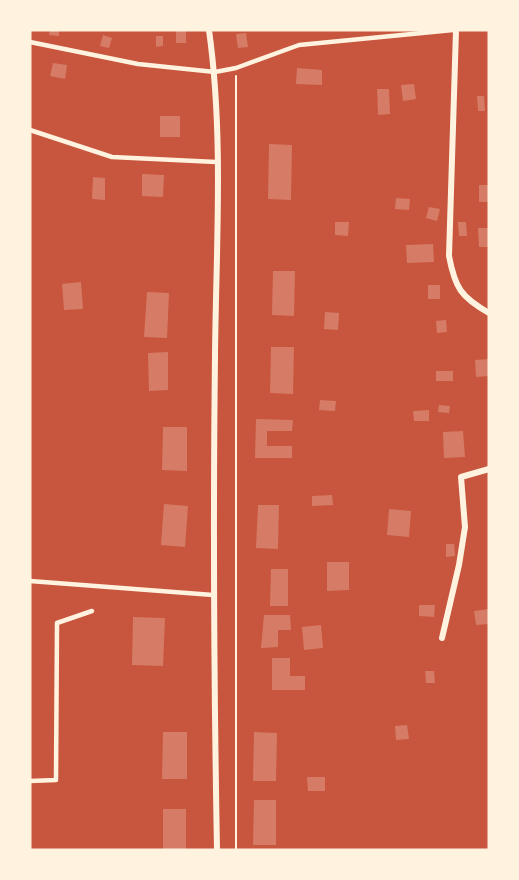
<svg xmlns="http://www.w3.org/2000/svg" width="519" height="880" font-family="'DejaVu Sans',sans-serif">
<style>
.building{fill:#d67c66}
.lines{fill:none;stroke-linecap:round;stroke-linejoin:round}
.path{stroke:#fff3e0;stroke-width:2}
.service{stroke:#fff3e0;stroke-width:4.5}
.minor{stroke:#fff3e0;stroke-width:6}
</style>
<rect width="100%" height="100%" fill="#c8553d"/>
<path class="building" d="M50,30H59V36L49,35Z
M176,31H186V43H176Z
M246,33L248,47L238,48L236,34Z
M103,35L112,38L109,48L100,46Z
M156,36H163V46L156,47Z
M53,63L67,65L65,79L50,76Z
M297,68L322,70V85L296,84Z
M414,84L416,99L403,101L401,85Z
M377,89H389L390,114L378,115Z
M477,96H484L485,111H478Z
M160,116H180V137H160Z
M269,144L292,145L291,200L268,199Z
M142,174L164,175L163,197L142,196Z
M93,177L105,178V200L92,199Z
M479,185H489V202H479Z
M396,198L410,199L409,210L395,209Z
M429,207L440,209L437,221L426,218Z
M335,222H349L348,236L335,235Z
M458,222H466L467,236H459Z
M478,228H489V247H479Z
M433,244L434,262L407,263L406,245Z
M273,271H295L294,316L272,315Z
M81,282L83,309L64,310L62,284Z
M428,285H440V299H428Z
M147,292L169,293L167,338L144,337Z
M325,312L339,313L338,330L324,329Z
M446,320L447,332L437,333L436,321Z
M271,347H294L293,394L270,393Z
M168,352V390L149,391L148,353Z
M489,359V376L476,377L475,360Z
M436,371H453V381H436Z
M320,400L336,401L335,411L319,410Z
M439,405L450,406L449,413L438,412Z
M429,410V421H414L413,411Z
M256,419L293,420L292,431H267V446H292V458H255Z
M163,427H187V471L162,470Z
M463,431L465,457L444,458L443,432Z
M332,495L333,505L312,506V496Z
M164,504L188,506L185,547L161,545Z
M258,505H279L278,549L256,548Z
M389,509L411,511L409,537L387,535Z
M446,544H454L455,556L446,557Z
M327,562H349V590L327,591Z
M271,569H288V606H270Z
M419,605H435L434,617L419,616Z
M489,609V624L476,625L474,611Z
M264,615H290L291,630H278V647L261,648Z
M133,617L165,618L163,666L132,665Z
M321,625L323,648L304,650L302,627Z
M272,658H290V676H305V690H272Z
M425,671H434L435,683H426Z
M407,725L409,739L396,740L395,726Z
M163,732H187V779H162Z
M254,732L277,733L276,781H253Z
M307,777H325V791H308Z
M254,800H276V845H253Z
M163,809H186V850H163Z"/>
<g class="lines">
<path class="path" d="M236,850V76"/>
<path class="service" d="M30,42L138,64L215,72L236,68L299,45L453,30
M30,130L112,157L216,162
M30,581L213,595
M30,781L56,780L57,623L92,611"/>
<path class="minor" d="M209,30C224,137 216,248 215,356C213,521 214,685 217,850
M456,30L449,256C455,288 461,297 489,313
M442,638L459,565L465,527L461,477L489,469"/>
</g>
<rect width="519" height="880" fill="none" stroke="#fff3e0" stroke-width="63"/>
</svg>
